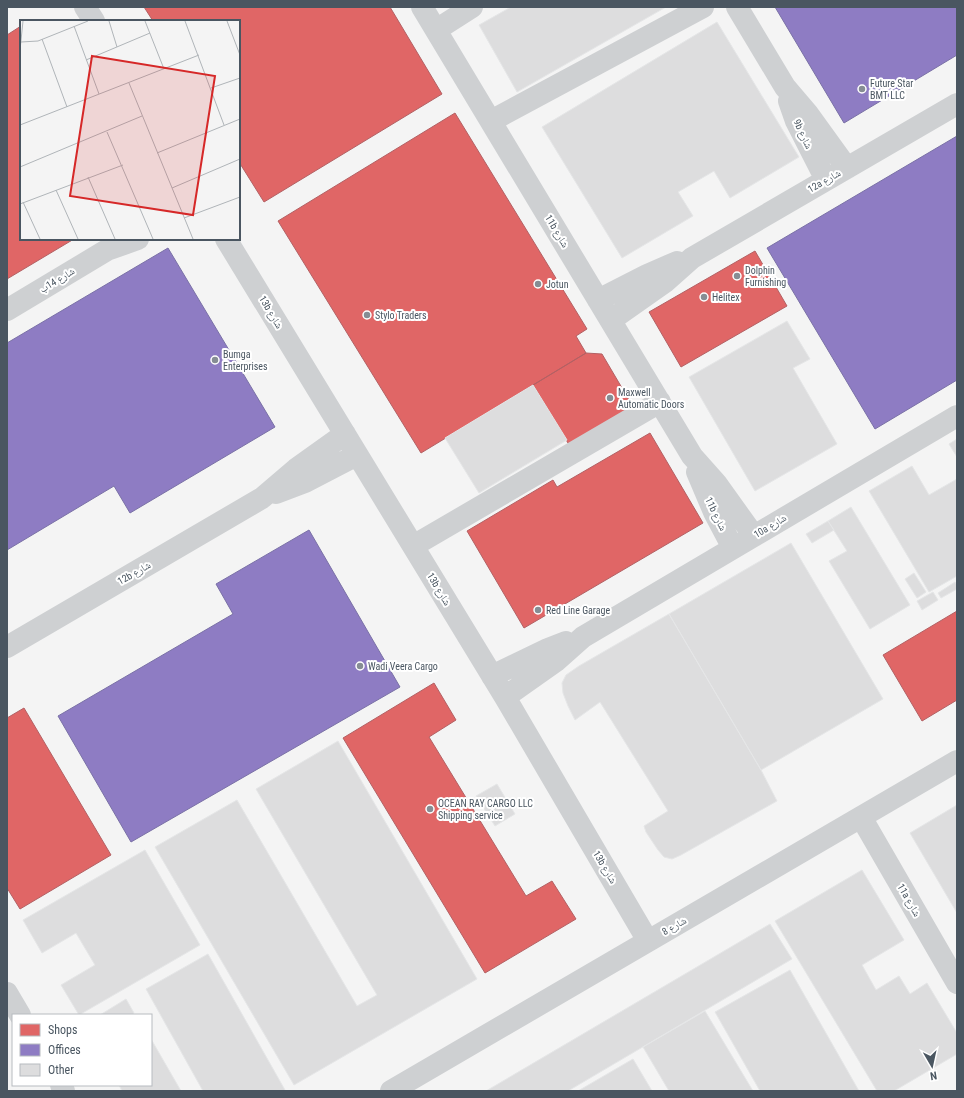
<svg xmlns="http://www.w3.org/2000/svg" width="964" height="1098" font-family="'Roboto Condensed','Noto Naskh Arabic',sans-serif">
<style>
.shops{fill:#e06666;stroke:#b36164}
.offices{fill:#8e7cc3;stroke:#7a71a6}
.building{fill:#ddddde;stroke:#e5e6e7}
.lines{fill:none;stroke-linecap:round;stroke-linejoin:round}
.minor{stroke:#ced0d2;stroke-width:22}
.poi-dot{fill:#868d94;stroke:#fff;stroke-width:1.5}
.labels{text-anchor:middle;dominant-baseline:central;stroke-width:4;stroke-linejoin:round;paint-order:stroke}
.poi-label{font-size:10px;fill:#4a5661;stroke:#fff;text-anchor:start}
.street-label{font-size:10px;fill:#4a5661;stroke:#fff}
.inset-road{fill:none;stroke:#b0b5b9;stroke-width:1}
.view{fill:#d62828;fill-opacity:0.15;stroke:#d62828;stroke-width:2}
.inset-edge{fill:none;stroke:#4a5661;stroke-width:2}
</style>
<rect width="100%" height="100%" fill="#f4f4f4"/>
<path class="shops" d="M144,7H390L442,94L264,202L239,162V21H153Z
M21,26V239H74L7,279V35Z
M455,113L587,329L576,336L586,353L421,453L278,221Z
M755,251L787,306L681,367L649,312Z
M586,353L602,354L635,410L571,448L533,385Z
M650,433L703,523L524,628L467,531L553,480L557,487Z
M957,611V700L922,721L883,655Z
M434,683L456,720L429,737L526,896L552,881L576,919L485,973L343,738Z
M24,708L111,855L20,909L7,888V718Z"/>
<path class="offices" d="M775,7H957V55L844,123Z
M957,136V380L875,429L767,248Z
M168,248L275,427L130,513L114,486L7,550V343Z
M309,530L400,687L131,842L58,716L233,614L216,584Z"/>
<path class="building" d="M511,7H666L517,92L479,25Z
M717,22L799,157L730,198L714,171L678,192L693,216L622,258L542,127Z
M787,321L810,359L793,368L837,444L755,491L689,377Z
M533,385L567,440L479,493L445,438Z
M957,439V457L949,444Z
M912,466L929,495L957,479V576L929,592L869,491Z
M851,507L910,605L870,629L829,561L847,551L828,521Z
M828,521L834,530L812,543L806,534Z
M791,543L883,699L761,770L669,614Z
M914,573L926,592L917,598L905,579Z
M955,582L957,585V589L941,598L938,593Z
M933,592L938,600L922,610L917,601Z
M669,614L761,770L777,801L681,855L672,859L664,857L658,850L646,832L644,826L668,811L600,702L575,720L568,706L563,693L562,683L566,675L579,666Z
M338,741L477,979L294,1085L155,847L237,800L357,1006L377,995L256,789Z
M497,784L515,814L495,826L476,796Z
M957,805V913L910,833Z
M145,850L200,945L79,1015L61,985L95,965L76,933L42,953L23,920Z
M862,870L904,940L862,965L876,990L899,976L910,994L927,983L957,1033V1054L894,1091H877L775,921Z
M770,924L792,959L568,1091H486Z
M208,954L285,1090L283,1091H203L146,989Z
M790,970L859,1091H760L715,1012Z
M126,999L134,1013L132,1015H100Z
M705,1011L753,1091H669L643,1047Z
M151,1039L181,1091H122L119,1085H151Z
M633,1059L652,1091H578Z"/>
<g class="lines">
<path class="minor" d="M85,7L94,21
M422,7L692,456L716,483L754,536
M737,7L785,87L808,114L847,168
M436,30L472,7
M789,101L796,121L826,180
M491,121L703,7
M226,239L505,697L648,941
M107,250L138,239
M598,300L647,275L677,262
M7,310L107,250L119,239
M611,320L665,282L692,258L957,104
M697,472L714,512L733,548
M276,493L305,482L357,455
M413,546L660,402
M7,647L262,498L296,469L345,434
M492,676L548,649L566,642
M505,697L556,661L583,637L957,416
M861,817L957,983
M7,993L20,1015
M61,1085L64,1091
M391,1091L957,761"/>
</g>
<g class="poi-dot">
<circle cx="862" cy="89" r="4"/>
<circle cx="737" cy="276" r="4"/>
<circle cx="538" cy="284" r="4"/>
<circle cx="704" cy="297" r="4"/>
<circle cx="367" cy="315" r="4"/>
<circle cx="215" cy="360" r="4"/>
<circle cx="610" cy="398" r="4"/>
<circle cx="538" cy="610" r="4"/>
<circle cx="360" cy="666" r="4"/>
<circle cx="430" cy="809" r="4"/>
</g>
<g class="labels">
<g class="poi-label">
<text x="870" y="83">Future Star<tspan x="870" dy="12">BMT LLC</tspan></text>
<text x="745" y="270">Dolphin<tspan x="745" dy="12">Furnishing</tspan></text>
<text x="546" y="284">Jotun</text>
<text x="712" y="297">Helitex</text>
<text x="375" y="315">Stylo Traders</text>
<text x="223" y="354">Bumga<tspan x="223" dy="12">Enterprises</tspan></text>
<text x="618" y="392">Maxwell<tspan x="618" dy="12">Automatic Doors</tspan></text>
<text x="546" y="610">Red Line Garage</text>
<text x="368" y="666">Wadi Veera Cargo</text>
<text x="438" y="803">OCEAN RAY CARGO LLC<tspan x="438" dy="12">Shipping service</tspan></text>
</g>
<g class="street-label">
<text transform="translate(803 134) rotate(65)">9b شارع</text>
<text transform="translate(824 181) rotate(-30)">12a شارع</text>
<text transform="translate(557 231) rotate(59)">11b شارع</text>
<text transform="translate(57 280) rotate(-31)">شارع 14ب</text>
<text transform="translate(271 312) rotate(59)">13b شارع</text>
<text transform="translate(716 514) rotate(64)">11b شارع</text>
<text transform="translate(770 526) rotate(-31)">10a شارع</text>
<text transform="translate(134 573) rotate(-30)">12b شارع</text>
<text transform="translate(439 589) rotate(59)">13b شارع</text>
<text transform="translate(605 867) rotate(59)">13b شارع</text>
<text transform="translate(909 900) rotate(60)">11a شارع</text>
<text transform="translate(674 926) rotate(-30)">شارع 8</text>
</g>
</g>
<g transform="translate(20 20)">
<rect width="220" height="220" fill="#f4f4f4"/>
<path class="inset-road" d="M89,1L97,27M125,1L144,49M165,1L204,105M207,1L220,35M54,6L79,74M22,19L47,87M1,22L18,21L68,1M0,30L3,1M66,40L130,13M109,63L173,219M191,68L220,58M0,105L179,35M87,112L133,219M137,133L220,99M0,147L122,96M68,157L95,219M152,168L220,139M36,170L58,219M3,182L20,219M0,184L103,145M164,198L220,177"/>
<path class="view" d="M72,36L195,56L173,195L50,176Z"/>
<rect width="220" height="220" class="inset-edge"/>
</g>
<rect width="964" height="1098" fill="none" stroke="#4a5661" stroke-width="16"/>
<rect x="12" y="1014" width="140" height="72" fill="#ffffff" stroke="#b7bbc0"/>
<rect x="20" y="1024" width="20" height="12" fill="#e06666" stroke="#b7bbc0"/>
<text x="48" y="1034" font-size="12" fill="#4a5661">Shops</text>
<rect x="20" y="1044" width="20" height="12" fill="#8e7cc3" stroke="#b7bbc0"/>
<text x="48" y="1054" font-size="12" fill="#4a5661">Offices</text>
<rect x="20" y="1064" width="20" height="12" fill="#ddddde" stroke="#b7bbc0"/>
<text x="48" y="1074" font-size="12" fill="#4a5661">Other</text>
<g transform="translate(932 1066) rotate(171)" stroke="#ffffff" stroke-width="3" paint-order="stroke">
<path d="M0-3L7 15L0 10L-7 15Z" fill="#4a5661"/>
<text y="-6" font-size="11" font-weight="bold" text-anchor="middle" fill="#4a5661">N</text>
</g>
</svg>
